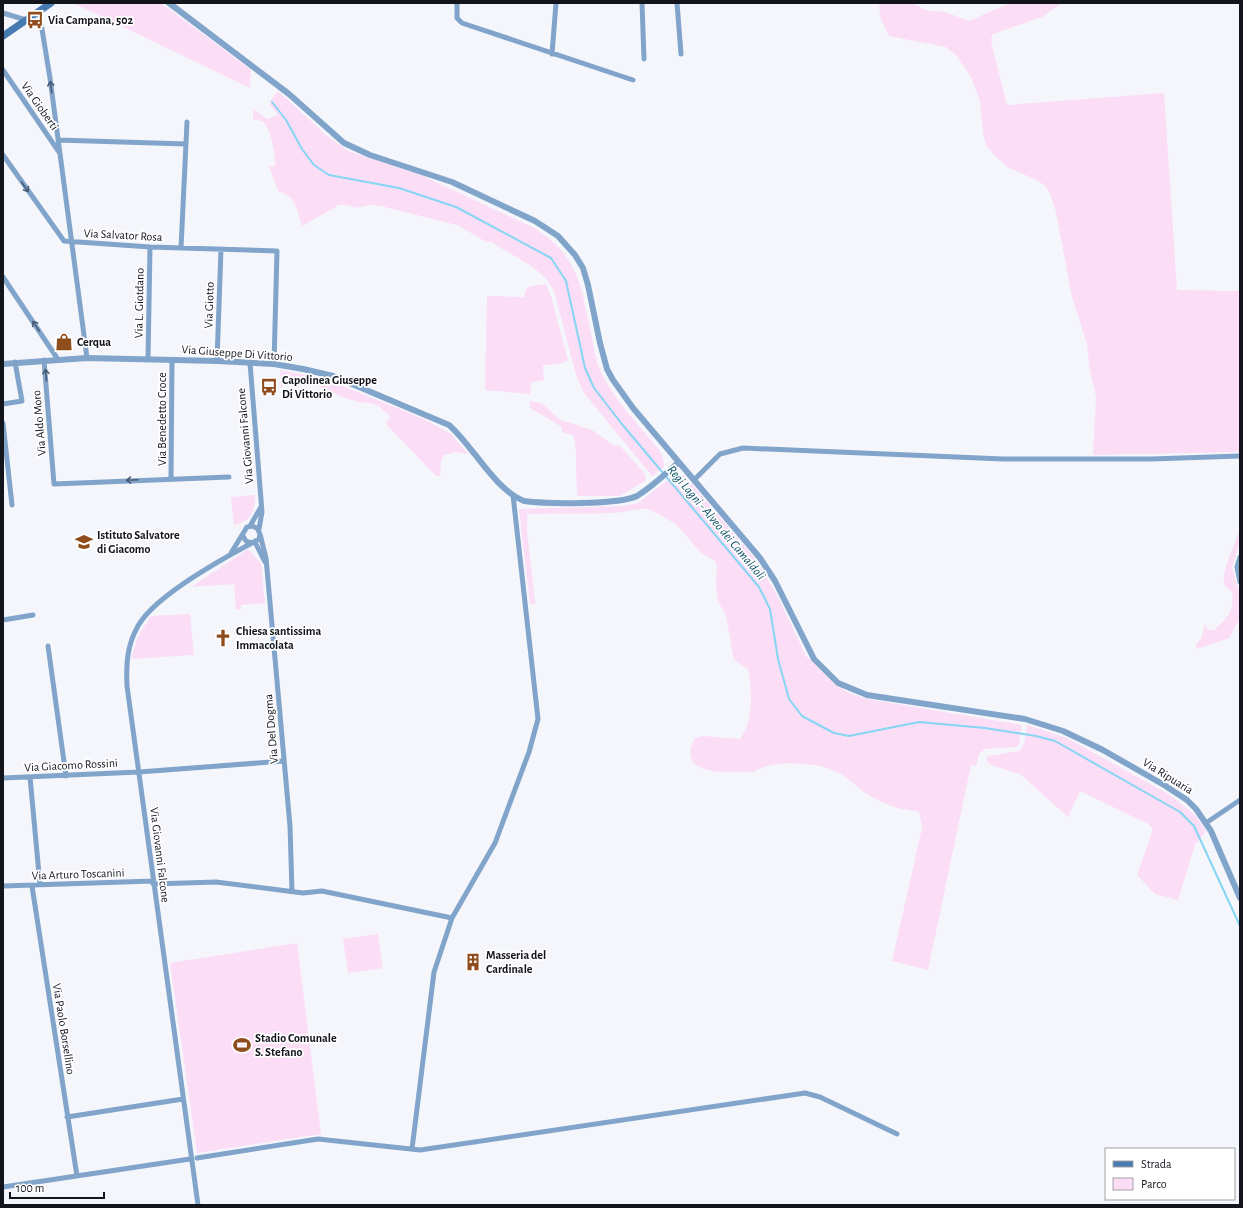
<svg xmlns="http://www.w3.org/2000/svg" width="1243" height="1208" font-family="'Alegreya Sans',sans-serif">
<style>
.green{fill:#fbddf6}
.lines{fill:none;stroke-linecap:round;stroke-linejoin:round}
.stream{stroke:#85d5f3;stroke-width:2}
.minor{stroke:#81a4ca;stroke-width:5}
.tertiary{stroke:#81a4ca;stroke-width:6}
.secondary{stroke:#467bb1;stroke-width:7}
.oneway{stroke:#4a5c74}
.labels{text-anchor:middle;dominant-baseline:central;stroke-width:3.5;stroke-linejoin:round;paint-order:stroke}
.poi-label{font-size:12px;font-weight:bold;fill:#13151d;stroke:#fff;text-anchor:start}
.street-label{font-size:12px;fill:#13151d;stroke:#fff}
.water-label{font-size:13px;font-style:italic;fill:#0a5165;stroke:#fff}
</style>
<rect width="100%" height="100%" fill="#f5f6fb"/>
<path class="green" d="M73,3H161L251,70L250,88Z
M879,3H913L925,10L945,12L969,21L1010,3H1062L1042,17L993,34L991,39L992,46L1007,105L1164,93L1177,290L1240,291V452L1093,455L1096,397L1090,371L1087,344L1072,297L1056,212L1049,191L1043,184L1032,178L1007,167L995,156L986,145L983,133L980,101L971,77L956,55L946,47L889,36L880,17Z
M278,91L326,135L348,151L423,176L536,229C581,258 581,290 592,338C594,348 595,358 599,368C613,399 639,425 660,451L663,457L664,467L652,476L584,393L576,375L554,291C543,267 511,256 490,241L488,243L457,225L381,206L372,205L355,208L348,205H339L302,226C297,210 296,196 278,191L269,166L275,167C276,157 271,127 262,121L253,119V108L267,119L278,115L270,105L271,100Z
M546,284L551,296L568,360L560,364L543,365L544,380L531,382L530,394L485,390L487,296L524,297L526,289L530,286Z
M280,370L323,378L424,419L451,434L468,454L454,452L443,456L441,462L440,476H436L387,425L386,423L391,417C386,413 382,408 377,405C371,402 365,403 359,402C334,396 310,376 284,384L281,389Z
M530,401L541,403L561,420L592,430L613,445L620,446L644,473L646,477L645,481L620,496H578C574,475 579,455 573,435L562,432V427L530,408Z
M684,475L757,561L777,595L806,656L835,685L851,694L868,699L1022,725L1019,745L1016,747L985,749L979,754L976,766L971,765L928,970L892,961L922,828L919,812C911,809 903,810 895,807C887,805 878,800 870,796C858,789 848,777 835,771C816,762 772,759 754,772C732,772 673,778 695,738L703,736L740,739C754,721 752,691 748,669L734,660L726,616L718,601L716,583L717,567L715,561L701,553L676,524L649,509C638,508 626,512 615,513C586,514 556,513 527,514V530L535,601V605L530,604L519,509L623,506L638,503L673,476Z
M255,495C255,511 251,522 234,525L231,497Z
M1240,529V542L1232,567L1240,594V622L1237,623L1229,638L1197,649L1195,645L1201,639L1205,624L1208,630H1214C1228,617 1234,612 1232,592C1229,590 1225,587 1224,583C1221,572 1236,541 1240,529Z
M248,549L261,563L265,603L241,605V609L236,610L234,584L191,587Z
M190,614L194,655L131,659L138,636L151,616Z
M1027,725L1067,738L1170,795L1195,815L1206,831L1195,845L1178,900L1155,894L1137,875L1153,829L1148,824L1080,791L1068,817L1020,774L991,765L986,760L988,756L1020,751L1024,744Z
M378,934L383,968L348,973L343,939Z
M297,943L321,1134L197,1153L170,963Z"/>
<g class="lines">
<path class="stream" d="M272,102L286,120L302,149L314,165L329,175L399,188L456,207L551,258L566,281L585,368L594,388L621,423L759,587L770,609L778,659L789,699L802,716L834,733L849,736L919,722L985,728L1036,736L1055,741L1180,812L1194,826L1240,926"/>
<path class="minor" d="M457,3V18L462,23L633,80
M642,3L644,59
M677,3L681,54
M39,11L50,78L87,358
M3,13L26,20
M552,54L556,3
M3,70L59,152
M58,140L186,144
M3,155L64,241L150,247L277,251L274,364
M181,248L187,122
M3,277L57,358
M148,359L150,247
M44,360L54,484L229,477
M217,361L221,249
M250,363L262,512L259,529
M3,404L22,401L15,362
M3,423L12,505
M171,478L172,360
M696,478L720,454L743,448L1003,459H1151L1240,456
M250,526L261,507
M260,534L266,558L290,826L292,891
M255,542L265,562
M231,553L247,527L252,526L257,528L260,534L259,539L252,543L246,541L243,536
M1240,557L1237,567L1240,582
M3,620L33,615
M48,646L66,776
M30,777L40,885
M3,778L139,772L284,761
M1206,823L1240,800
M153,884L216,882L303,893L322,891L452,918
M3,886L153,881
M32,886L77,1176
M67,1117L183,1099
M412,1149L434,972L452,918L495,843L529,752L538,719L513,495
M197,1158L318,1139L420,1150L805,1093L820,1097L897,1134
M3,1187L190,1159
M198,1205L127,686C126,664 127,645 138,626C154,597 222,559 252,543"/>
<path class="tertiary" d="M169,3L289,94L344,143L370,155L452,182L535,221L558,236L575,255L583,268L588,285L600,343L607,369L613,380L633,408L760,558L775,581L814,659L838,683L867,695L1025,719L1063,731L1103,750L1164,785L1187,800L1196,809L1211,831L1240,898
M3,364L87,358L217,361L274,364L303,369L333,376L449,425C473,446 495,490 524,501C546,504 619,505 637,496C652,487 665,474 678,463"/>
<path class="secondary" d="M3,36L51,3"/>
</g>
<defs><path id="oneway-shaft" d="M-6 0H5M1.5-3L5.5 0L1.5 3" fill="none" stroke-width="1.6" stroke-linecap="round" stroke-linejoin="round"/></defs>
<g class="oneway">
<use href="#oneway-shaft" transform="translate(51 87) rotate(-98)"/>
<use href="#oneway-shaft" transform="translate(25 187) rotate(55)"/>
<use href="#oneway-shaft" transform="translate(36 326) rotate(-124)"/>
<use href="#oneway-shaft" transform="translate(46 375) rotate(-95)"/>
<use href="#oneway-shaft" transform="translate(132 480) rotate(177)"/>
</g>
<defs>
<g id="bus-bare" transform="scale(1.38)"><path d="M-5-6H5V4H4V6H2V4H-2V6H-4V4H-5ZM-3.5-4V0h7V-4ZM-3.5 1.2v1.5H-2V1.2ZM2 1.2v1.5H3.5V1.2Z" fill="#8f4c1c" stroke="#fff" stroke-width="2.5" paint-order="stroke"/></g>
<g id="shop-bare" transform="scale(1.38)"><path d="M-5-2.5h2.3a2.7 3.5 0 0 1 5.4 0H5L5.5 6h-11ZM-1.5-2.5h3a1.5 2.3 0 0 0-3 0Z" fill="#8f4c1c" stroke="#fff" stroke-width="2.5" paint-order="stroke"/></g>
<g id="school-bare" transform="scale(1.38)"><path d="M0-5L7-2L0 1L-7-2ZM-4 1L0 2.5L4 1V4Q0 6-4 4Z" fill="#8f4c1c" stroke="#fff" stroke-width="2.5" paint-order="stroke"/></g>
<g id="church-bare" transform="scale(1.38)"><path d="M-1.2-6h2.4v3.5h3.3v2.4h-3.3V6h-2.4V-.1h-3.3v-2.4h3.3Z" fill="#8f4c1c" stroke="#fff" stroke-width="2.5" paint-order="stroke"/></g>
<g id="building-bare" transform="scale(1.38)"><path d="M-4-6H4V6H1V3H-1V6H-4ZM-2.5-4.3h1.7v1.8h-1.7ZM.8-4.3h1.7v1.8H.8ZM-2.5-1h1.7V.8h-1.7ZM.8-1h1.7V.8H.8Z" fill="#8f4c1c" stroke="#fff" stroke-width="2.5" paint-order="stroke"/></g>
<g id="stadium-bare" transform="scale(1.38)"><path d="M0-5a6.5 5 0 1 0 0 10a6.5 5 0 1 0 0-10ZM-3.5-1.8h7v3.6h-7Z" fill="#8f4c1c" stroke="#fff" stroke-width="2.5" paint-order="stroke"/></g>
</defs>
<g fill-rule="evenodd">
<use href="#bus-bare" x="35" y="20"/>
<use href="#shop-bare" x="64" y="342"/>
<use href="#bus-bare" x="269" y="387"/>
<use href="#school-bare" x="84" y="542"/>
<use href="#church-bare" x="223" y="638"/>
<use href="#building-bare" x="473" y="962"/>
<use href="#stadium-bare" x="242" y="1045"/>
</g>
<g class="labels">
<g class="poi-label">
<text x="48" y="20">Via Campana, 502</text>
<text x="77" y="342">Cerqua</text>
<text x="282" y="380">Capolinea Giuseppe<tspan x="282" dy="14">Di Vittorio</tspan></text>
<text x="97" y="535">Istituto Salvatore<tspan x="97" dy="14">di Giacomo</tspan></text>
<text x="236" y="631">Chiesa santissima<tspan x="236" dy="14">Immacolata</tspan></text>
<text x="486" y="955">Masseria del<tspan x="486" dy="14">Cardinale</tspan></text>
<text x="255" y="1038">Stadio Comunale<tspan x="255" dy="14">S. Stefano</tspan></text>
</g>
<g class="street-label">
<text transform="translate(40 106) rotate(55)">Via Gioberti</text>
<text transform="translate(123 235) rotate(3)">Via Salvator Rosa</text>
<text transform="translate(139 303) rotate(-89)">Via L. Giotdano</text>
<text transform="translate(209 305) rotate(-88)">Via Giotto</text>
<text transform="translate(237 353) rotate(4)">Via Giuseppe Di Vittorio</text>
<text transform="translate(162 419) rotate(-90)">Via Benedetto Croce</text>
<text transform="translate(39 423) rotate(-95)">Via Aldo Moro</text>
<text transform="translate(245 436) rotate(-95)">Via Giovanni Falcone</text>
<text transform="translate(271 729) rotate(-95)">Via Del Dogma</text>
<text transform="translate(71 765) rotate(-3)">Via Giacomo Rossini</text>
<text transform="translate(1168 776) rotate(32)">Via Ripuaria</text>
<text transform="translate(160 855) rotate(83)">Via Giovanni Falcone</text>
<text transform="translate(78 874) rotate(-2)">Via Arturo Toscanini</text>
<text transform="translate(64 1029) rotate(81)">Via Paolo Borsellino</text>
</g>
<g class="water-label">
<text transform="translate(716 523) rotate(50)">Regi Lagni - Alveo dei Camaldoli</text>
</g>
</g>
<rect width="1243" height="1208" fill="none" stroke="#13151d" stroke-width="8"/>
<rect x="1105" y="1148" width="130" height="52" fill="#ffffff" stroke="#a1a1a5"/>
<rect x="1113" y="1161" width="20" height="6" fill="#467bb1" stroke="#a1a1a5"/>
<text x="1141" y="1168" font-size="12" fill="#13151d">Strada</text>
<rect x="1113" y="1178" width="20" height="12" fill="#fbddf6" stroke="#a1a1a5"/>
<text x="1141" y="1188" font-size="12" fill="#13151d">Parco</text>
<path d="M10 1192v6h94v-6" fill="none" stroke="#13151d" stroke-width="2"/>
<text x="16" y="1192" font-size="12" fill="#13151d" stroke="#ffffff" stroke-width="3" paint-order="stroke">100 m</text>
</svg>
